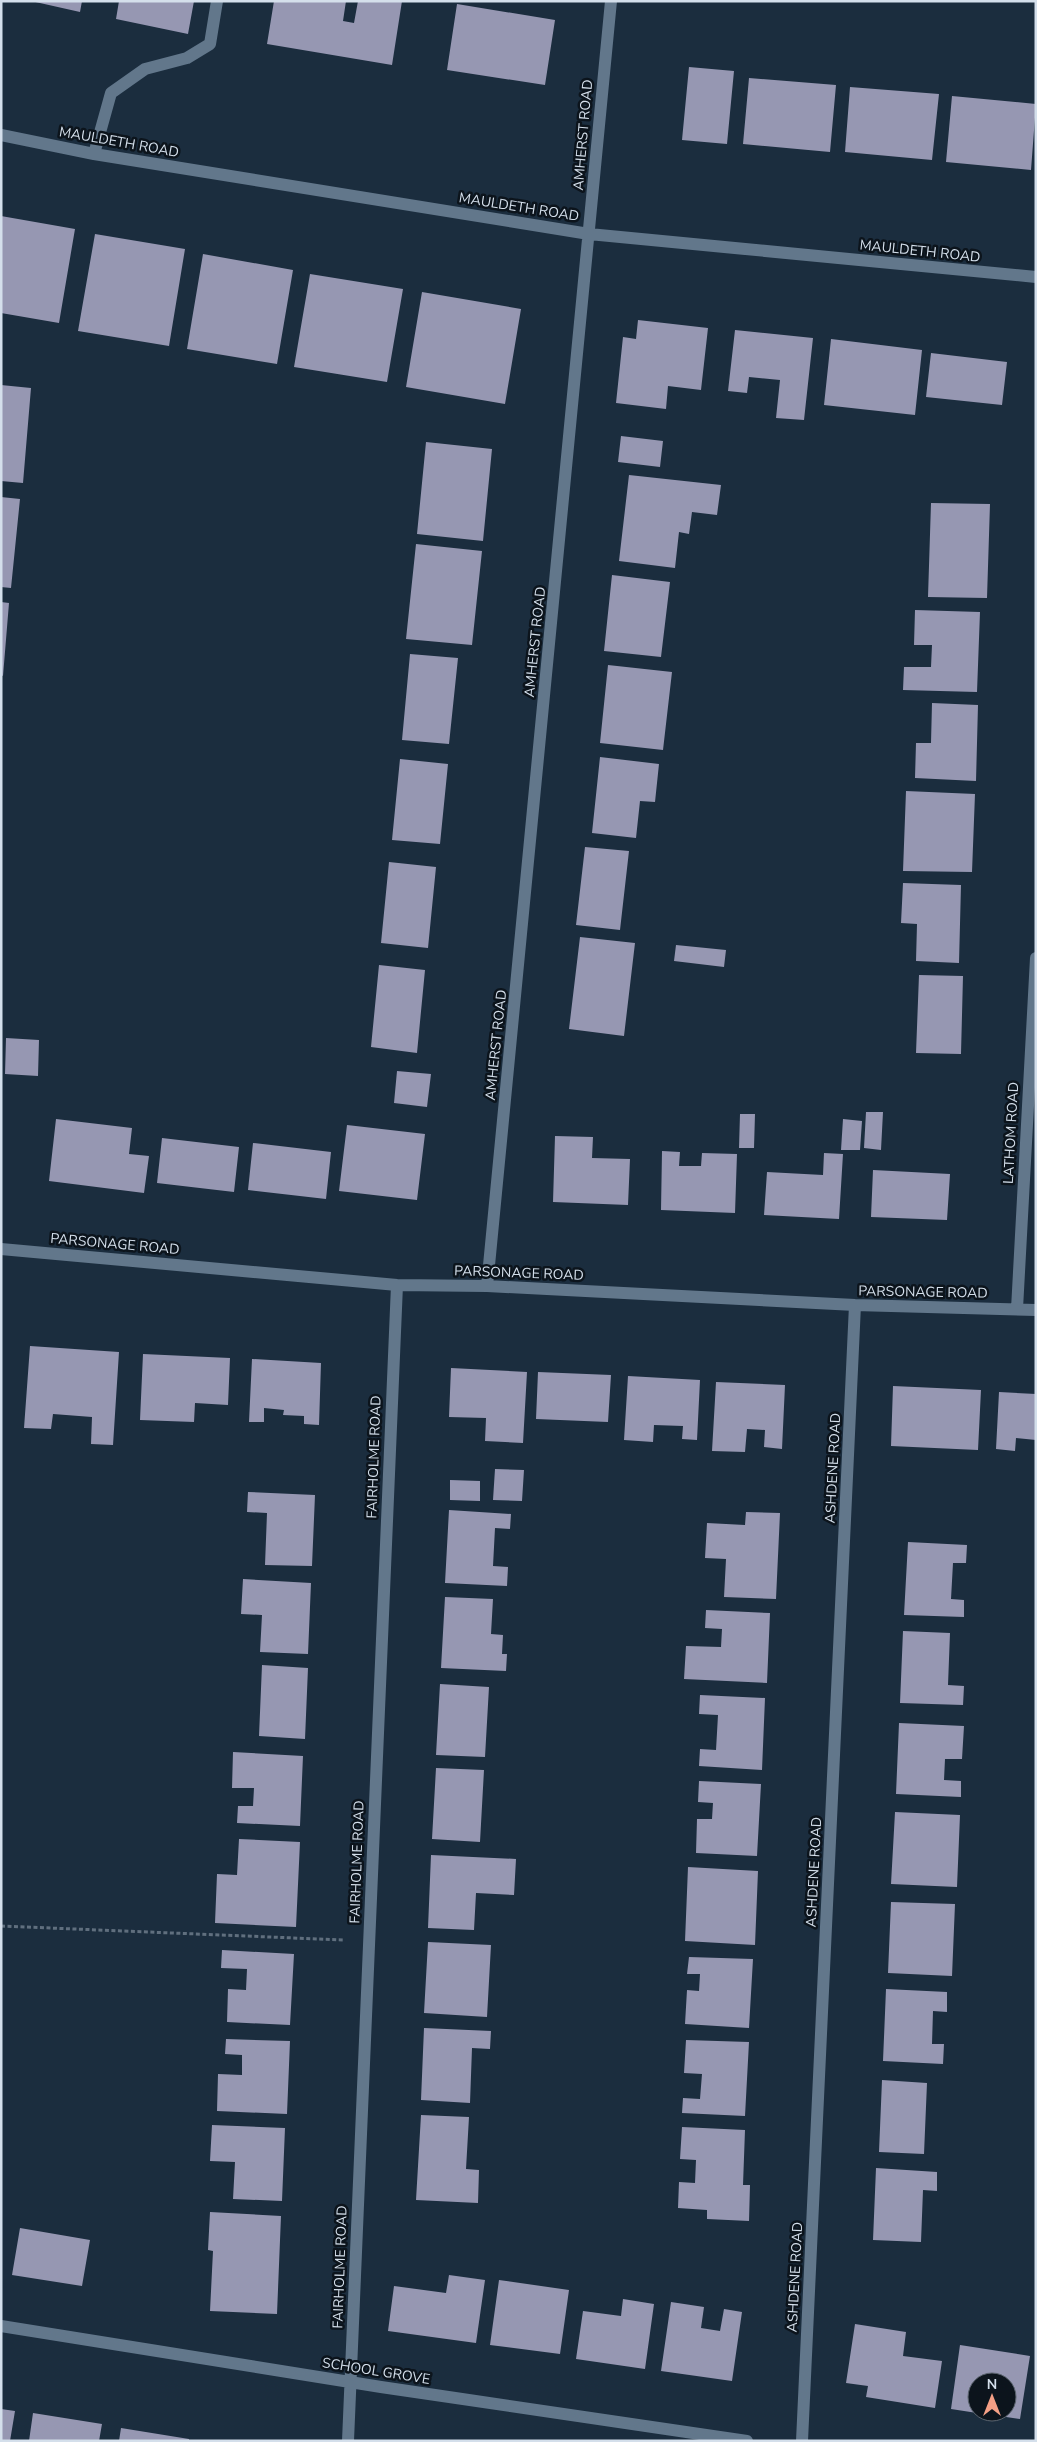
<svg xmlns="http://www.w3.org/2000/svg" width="1037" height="2442" font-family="'Nunito Sans',sans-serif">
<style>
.building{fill:#9697b2}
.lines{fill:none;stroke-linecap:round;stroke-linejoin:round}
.path{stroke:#606f7e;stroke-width:3;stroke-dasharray:4 2.5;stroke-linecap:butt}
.minor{stroke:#62778b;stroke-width:12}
.labels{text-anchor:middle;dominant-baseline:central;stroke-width:5;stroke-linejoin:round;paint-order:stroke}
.street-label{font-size:14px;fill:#d4dfeb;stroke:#0c141c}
</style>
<rect width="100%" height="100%" fill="#1b2d3e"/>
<path class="building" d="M31,1H82L80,12Z
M119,1H194L188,34L116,19Z
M274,1H346L343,21L354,23L358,1H402L392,65L267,44Z
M457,4L555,20L545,85L447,70Z
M689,67L734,71L727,144L682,140Z
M749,78L836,85L830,152L743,144Z
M850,87L939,94L932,160L845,152Z
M952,96L1036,104L1031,170L946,162Z
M1,216L75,229L59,323L1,313Z
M95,234L185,249L169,346L78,331Z
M203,254L293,270L277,364L187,349Z
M310,274L403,289L387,382L294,367Z
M422,292L521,309L505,404L406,387Z
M638,320L708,328L701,390L668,386L666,409L616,403L623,337L636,339Z
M735,330L813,338L804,420L776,418L780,380L749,377L747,393L728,391Z
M831,339L922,350L915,415L824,405Z
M931,353L1007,362L1002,405L926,397Z
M1,385L31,388L23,483L1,481Z
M621,436L663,441L660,467L618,462Z
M426,442L492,449L483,541L417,534Z
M629,475L721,485L717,515L692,512L689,534L679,532L675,568L619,561Z
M1,497L20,499L11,588L1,587Z
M931,503L990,504L987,598L928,597Z
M416,544L482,551L472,645L406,639Z
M612,575L670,582L661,657L604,651Z
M1,602L9,603L3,676L1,675Z
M915,610L980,612L977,692L903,690L904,667H931L932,645H914Z
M410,654L458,658L449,744L402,740Z
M608,665L672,672L663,750L600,743Z
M932,703L978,705L976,781L915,778L916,743H931Z
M600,757L659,764L655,802L640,801L636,838L592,833Z
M400,759L448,764L440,844L392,840Z
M906,791L975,794L972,872L903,871Z
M585,847L629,851L620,930L576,925Z
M389,862L436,867L428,948L381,943Z
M903,883L961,885L959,963L916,961L917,924L901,923Z
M580,937L635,943L624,1036L569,1029Z
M676,945L726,950L724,967L674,961Z
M379,965L425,970L417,1053L371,1047Z
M919,975L963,976L961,1054L916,1053Z
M6,1038L39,1040L38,1076L5,1074Z
M397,1071L431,1074L427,1107L394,1103Z
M866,1112H883L881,1150L864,1148Z
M740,1114H755L754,1148H739Z
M56,1119L132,1128L129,1154L149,1156L144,1193L49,1181Z
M843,1119L862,1121L860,1150H841Z
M347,1125L425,1134L417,1200L339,1191Z
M555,1136L593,1137L592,1158L630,1159L628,1205L553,1202Z
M162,1138L239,1147L234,1192L157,1183Z
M253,1143L331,1152L326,1199L248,1190Z
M662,1151L680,1152L679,1166H701L702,1153L737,1154L735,1213L661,1210Z
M824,1153L843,1154L839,1219L764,1215L767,1172L823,1175Z
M873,1170L950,1174L947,1220L871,1217Z
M30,1346L119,1352L113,1445L91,1444L92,1417L53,1414L51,1429L24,1428Z
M143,1354L230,1358L228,1405L195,1403L194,1422L140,1420Z
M252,1359L321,1363L319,1425L304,1424V1416L283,1415L284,1410L264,1408V1422H249Z
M451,1368L527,1372L523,1443L485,1441L486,1418L449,1417Z
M538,1372L611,1375L608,1422L536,1419Z
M628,1376L700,1380L697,1440L682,1439L683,1426L654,1425L653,1442L624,1440Z
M716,1382L785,1385L782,1449L764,1447L765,1430L747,1429L745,1452L712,1451Z
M893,1386L981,1390L978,1450L891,1446Z
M999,1392L1036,1394V1440L1016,1438L1015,1451L996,1449Z
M495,1469L524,1470L522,1501L493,1500Z
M450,1480L480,1481V1501L450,1500Z
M248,1492L315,1495L312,1566L265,1565L267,1513L247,1512Z
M449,1510L511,1514L510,1529L495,1528L493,1566L508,1567L507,1586L445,1583Z
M746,1512L780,1513L776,1599L724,1597L726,1559L705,1558L707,1523L745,1525Z
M908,1542L967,1545L966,1563H953L951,1599L964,1600V1617L904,1615Z
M243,1579L311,1583L308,1654L260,1652L262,1615L241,1614Z
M445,1597L493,1599L491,1634L503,1635L502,1654H507L506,1671L441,1668Z
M706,1610L770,1613L767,1683L684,1679L686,1646L721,1647L722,1629L705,1628Z
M903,1631L950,1633L948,1685L964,1686L963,1705L900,1703Z
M262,1665L308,1668L305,1739L259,1736Z
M440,1684L489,1687L485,1757L436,1755Z
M700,1695L765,1698L762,1770L699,1766L700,1749L716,1750L718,1715L699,1714Z
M899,1723L964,1726L962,1759H945L944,1780L961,1781V1797L896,1794Z
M233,1752L303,1756L300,1826L237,1823L238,1806H253L254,1788H232Z
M436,1768L484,1770L480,1842L432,1839Z
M699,1781L761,1784L757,1856L696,1853L697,1819H712L713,1803L698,1802Z
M895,1812L960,1815L957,1887L891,1884Z
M239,1839L300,1842L296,1927L215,1923L217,1874L237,1875Z
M431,1855L516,1859L514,1895L476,1893L474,1930L428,1928Z
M688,1867L758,1871L755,1945L685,1941Z
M891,1902L955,1904L952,1976L888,1973Z
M428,1942L491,1945L487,2017L424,2013Z
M222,1950L294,1954L290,2025L227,2022L228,1989L246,1990L247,1969L221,1968Z
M689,1957L753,1959L749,2028L685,2024L687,1990L699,1991L700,1974H687Z
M886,1989L947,1992V2012L933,2011L932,2044H944L943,2064L883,2061Z
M424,2028L491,2031L490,2049L472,2048L470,2103L421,2100Z
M226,2039L290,2041L287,2114L217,2111L218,2074L242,2075V2055L225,2054Z
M686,2040L749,2042L745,2116L682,2113L683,2098L700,2099L702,2074L684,2073Z
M882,2080L927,2083L924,2154L879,2152Z
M421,2115L469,2117L466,2169L479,2170L478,2203L416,2200Z
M212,2125L285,2128L282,2201L233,2199L235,2162L210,2161Z
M682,2127L745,2130L743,2185H750L749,2221L707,2219V2210L678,2208L679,2182L695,2183L696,2160L680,2159Z
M876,2168L937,2172V2191L923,2190L921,2242L873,2240Z
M210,2212L281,2216L277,2314L210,2311L213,2251L208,2250Z
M20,2228L90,2240L82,2286L12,2275Z
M449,2275L485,2280L476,2343L388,2331L394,2286L446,2293Z
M499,2280L569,2290L560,2354L490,2345Z
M623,2299L654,2304L645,2369L576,2359L583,2311L621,2316Z
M671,2302L704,2307L701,2328L720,2331L724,2309L742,2312L732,2381L661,2371Z
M855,2324L906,2332L903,2356L942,2361L935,2408L866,2397L868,2386L846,2383Z
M960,2345L1030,2356L1020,2419L979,2413L1007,2412V2382H977V2413L951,2409Z
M1,2409L15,2411L10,2441H1Z
M33,2413L102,2424L99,2441H29Z
M121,2428L189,2439V2441H119Z"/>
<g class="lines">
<path class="path" d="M1,1926L343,1940"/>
<path class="minor" d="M1,135L94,154L589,234L1036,277
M94,154L111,93L145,69L187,58L210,44L217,1
M1,1249L397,1285L487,1286L855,1305L1036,1310
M487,1286L611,1
M1017,1309L1036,958
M1,2326L381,2387L747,2441
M348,2441L397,1285
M802,2441L855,1305"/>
</g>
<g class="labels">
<g class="street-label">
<text transform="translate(583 135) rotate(-85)">AMHERST ROAD</text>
<text transform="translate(119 142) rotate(10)">MAULDETH ROAD</text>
<text transform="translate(519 207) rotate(9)">MAULDETH ROAD</text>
<text transform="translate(920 251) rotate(6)">MAULDETH ROAD</text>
<text transform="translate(535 642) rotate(-84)">AMHERST ROAD</text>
<text transform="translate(496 1045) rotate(-84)">AMHERST ROAD</text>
<text transform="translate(1011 1133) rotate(-87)">LATHOM ROAD</text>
<text transform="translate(115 1244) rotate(5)">PARSONAGE ROAD</text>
<text transform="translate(519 1273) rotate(2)">PARSONAGE ROAD</text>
<text transform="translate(923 1292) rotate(1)">PARSONAGE ROAD</text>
<text transform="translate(374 1457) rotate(-88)">FAIRHOLME ROAD</text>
<text transform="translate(833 1468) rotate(-87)">ASHDENE ROAD</text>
<text transform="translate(357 1862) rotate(-88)">FAIRHOLME ROAD</text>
<text transform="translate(814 1872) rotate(-87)">ASHDENE ROAD</text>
<text transform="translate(340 2267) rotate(-88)">FAIRHOLME ROAD</text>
<text transform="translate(795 2277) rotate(-87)">ASHDENE ROAD</text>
<text transform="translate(376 2371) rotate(9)">SCHOOL GROVE</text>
</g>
</g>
<rect width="1037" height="2442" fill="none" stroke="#d4dfeb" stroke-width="5"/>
<g transform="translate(992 2397)"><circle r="24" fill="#0c141c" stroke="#5c656f"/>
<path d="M0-4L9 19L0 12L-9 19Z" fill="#f39f85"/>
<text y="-8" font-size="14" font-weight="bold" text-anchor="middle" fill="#d4dfeb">N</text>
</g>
</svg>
